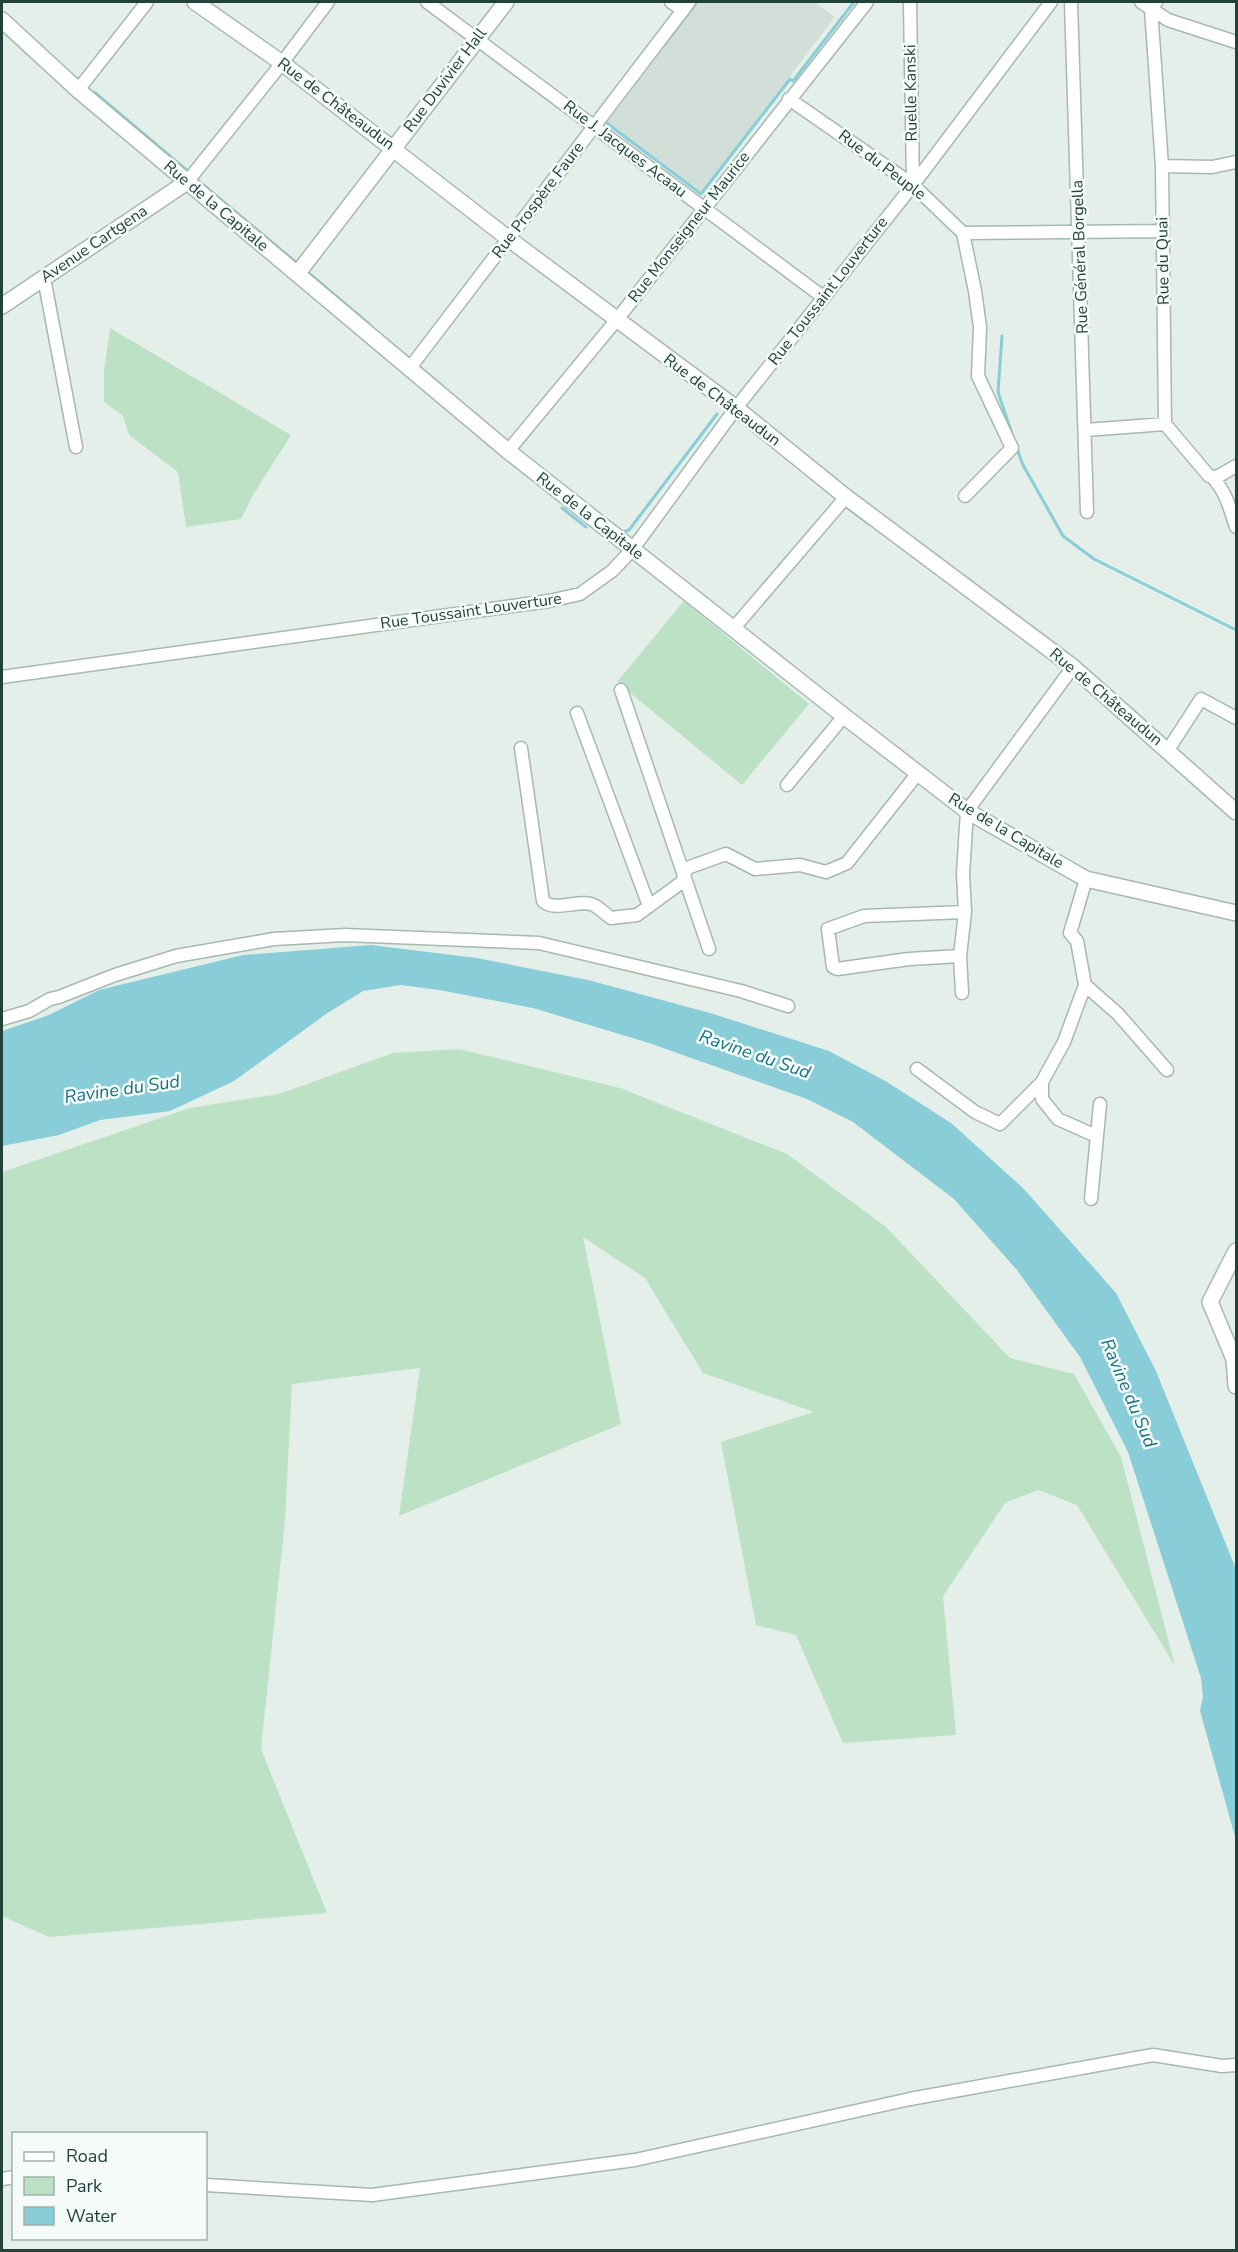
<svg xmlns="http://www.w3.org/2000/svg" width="1238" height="2252" font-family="'Nunito Sans',sans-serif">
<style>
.built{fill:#d2dfd9}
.green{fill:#bce1c5}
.water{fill:#88cdd8}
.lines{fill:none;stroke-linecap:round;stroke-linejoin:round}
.stream{stroke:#88cdd8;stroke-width:3}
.minor-casing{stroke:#a6b8b1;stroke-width:15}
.tertiary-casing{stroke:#a6b8b1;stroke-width:18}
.minor{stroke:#fff;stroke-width:12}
.tertiary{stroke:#fff;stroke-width:15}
.labels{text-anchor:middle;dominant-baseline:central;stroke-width:5;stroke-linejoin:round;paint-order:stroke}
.street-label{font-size:16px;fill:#224239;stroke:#f5fbf8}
.water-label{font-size:18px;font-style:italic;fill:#167384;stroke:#f5fbf8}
</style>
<rect width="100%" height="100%" fill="#e4efea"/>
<path class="built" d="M698,2H815L835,17L701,193L607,121Z"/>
<path class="green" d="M110,328L291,435L253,495L241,519L186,527L178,472L129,435L123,416L104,402V371Z
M684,601L809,704L742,785L617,682Z
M459,1049L620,1088L787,1154L886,1227L1010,1358L1074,1374L1121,1457L1175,1666L1077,1505L1038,1490L1005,1503L943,1596L956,1735L843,1743L796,1635L756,1625L721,1442L814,1412L703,1373L645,1278L583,1237L621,1424L399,1516L420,1368L292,1384L285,1520L261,1749L327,1913L49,1937L2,1916V1172L190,1108L279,1094L393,1053Z"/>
<path class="water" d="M371,945L477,958L588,980L710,1013L829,1051L887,1082L951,1123L1023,1188L1116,1293L1156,1371L1236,1569V1840L1200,1711L1203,1697L1201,1678L1128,1452L1080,1357L1017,1270L954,1199L853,1122L807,1099L649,1043L533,1008L439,990L401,985L363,991L326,1014L234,1081L170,1111L100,1120L59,1135L2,1146V1031L49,1015L99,990L243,955Z"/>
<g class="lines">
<path class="stream" d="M664,45L697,2
M94,92L190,173
M604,121L701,194L790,79L793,81L854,2
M195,178L298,264
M305,270L369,324
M1002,336L998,392L1013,437
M417,365L440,384
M1016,446L1023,465L1063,536L1094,559L1236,630
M844,507L845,506L869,524
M562,508L586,527
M621,533L629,530L717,414"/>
<g class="minor-casing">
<path id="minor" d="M427,2L823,297
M671,2L682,10
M910,2L913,185
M1071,2L1087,512
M1141,2L1168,20L1236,42
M1156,2L1151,9L1162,166L1165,424L1209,476L1217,477L1236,466
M78,90L147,2
M789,99L913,185L963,233L975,291L980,327L978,376L1012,448L965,496
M1162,166L1212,167L1236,162
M187,182L282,63L328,2
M963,233L1163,231
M44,278L76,447
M409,369L689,2
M1086,430L1165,424
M508,451L619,317L867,2
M1212,477C1226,491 1230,509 1236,527
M733,629L846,497
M2,677L549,601L580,594L612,571L632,550L736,408L913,185L1051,2
M621,690L709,949
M577,713L649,906
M521,748L543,901C554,912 577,900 591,904C598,906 605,914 611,918L637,915L682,882L687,868L726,854L755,869L800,865L826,872L847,863L918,773
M1168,750L1201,699L1236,718
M787,785L844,716
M1086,879L1070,933L1077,941L1085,985L1064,1042L1042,1082V1099L1058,1119L1096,1136
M960,956L909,959L837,969L833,967L828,929L864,916L965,912
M1085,985L1118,1014L1167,1070
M962,993L960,956L965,912L963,874L967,811L1073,667
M2,1019L29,1011L50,999L59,997L115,975L176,956L274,939L345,935L539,943L741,991L788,1006
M917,1069L975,1112L1000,1124L1042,1082
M1091,1199L1100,1104
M2,2179L14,2177
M206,2185L372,2195L635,2160L910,2099L1153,2055L1222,2066L1236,2065"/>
</g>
<g class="tertiary-casing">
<path id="tertiary" d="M195,2L282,63L509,239L736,408L846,497L1073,667L1236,812
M2,20L78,90L508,451L844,716L967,811L1086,879L1236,913
M298,273L506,2
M2,306L187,182
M1236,1251L1210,1302L1234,1359L1236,1386"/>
</g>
<use href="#minor" class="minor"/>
<use href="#tertiary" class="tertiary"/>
</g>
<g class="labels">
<g class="street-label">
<text transform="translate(445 80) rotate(-53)">Rue Duvivier Hall</text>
<text transform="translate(911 93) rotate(-91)">Ruelle Kanski</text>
<text transform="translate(336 104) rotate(37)">Rue de Châteaudun</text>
<text transform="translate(625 149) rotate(37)">Rue J. Jacques Acaau</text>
<text transform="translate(882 165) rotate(37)">Rue du Peuple</text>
<text transform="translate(538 200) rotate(-53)">Rue Prospère Faure</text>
<text transform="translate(216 206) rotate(40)">Rue de la Capitale</text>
<text transform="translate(689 227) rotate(-52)">Rue Monseigneur Maurice</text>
<text transform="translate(94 244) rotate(-34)">Avenue Cartgena</text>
<text transform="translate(1080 257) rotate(-92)">Rue Général Borgella</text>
<text transform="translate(1163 261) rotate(-91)">Rue du Quai</text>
<text transform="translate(828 291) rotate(-52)">Rue Toussaint Louverture</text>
<text transform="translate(722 400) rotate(37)">Rue de Châteaudun</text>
<text transform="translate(590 516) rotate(38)">Rue de la Capitale</text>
<text transform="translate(471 611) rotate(-8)">Rue Toussaint Louverture</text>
<text transform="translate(1106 697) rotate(40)">Rue de Châteaudun</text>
<text transform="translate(1006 831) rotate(31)">Rue de la Capitale</text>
</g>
<g class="water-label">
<text transform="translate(755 1054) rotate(19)">Ravine du Sud</text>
<text transform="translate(122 1089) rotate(-8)">Ravine du Sud</text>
<text transform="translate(1129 1393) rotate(67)">Ravine du Sud</text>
</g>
</g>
<rect width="1238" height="2252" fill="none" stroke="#224239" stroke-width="6"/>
<rect x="12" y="2132" width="195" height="108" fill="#f5fbf8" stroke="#a1b1ac" stroke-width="1.5"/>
<rect x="24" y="2152" width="30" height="9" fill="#ffffff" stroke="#a1b1ac" stroke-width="1.5"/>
<text x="66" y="2162" font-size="18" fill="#224239">Road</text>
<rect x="24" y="2177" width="30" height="18" fill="#bce1c5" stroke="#a1b1ac" stroke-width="1.5"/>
<text x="66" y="2192" font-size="18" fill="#224239">Park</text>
<rect x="24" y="2207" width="30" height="18" fill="#88cdd8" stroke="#a1b1ac" stroke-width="1.5"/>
<text x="66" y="2222" font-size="18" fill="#224239">Water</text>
</svg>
